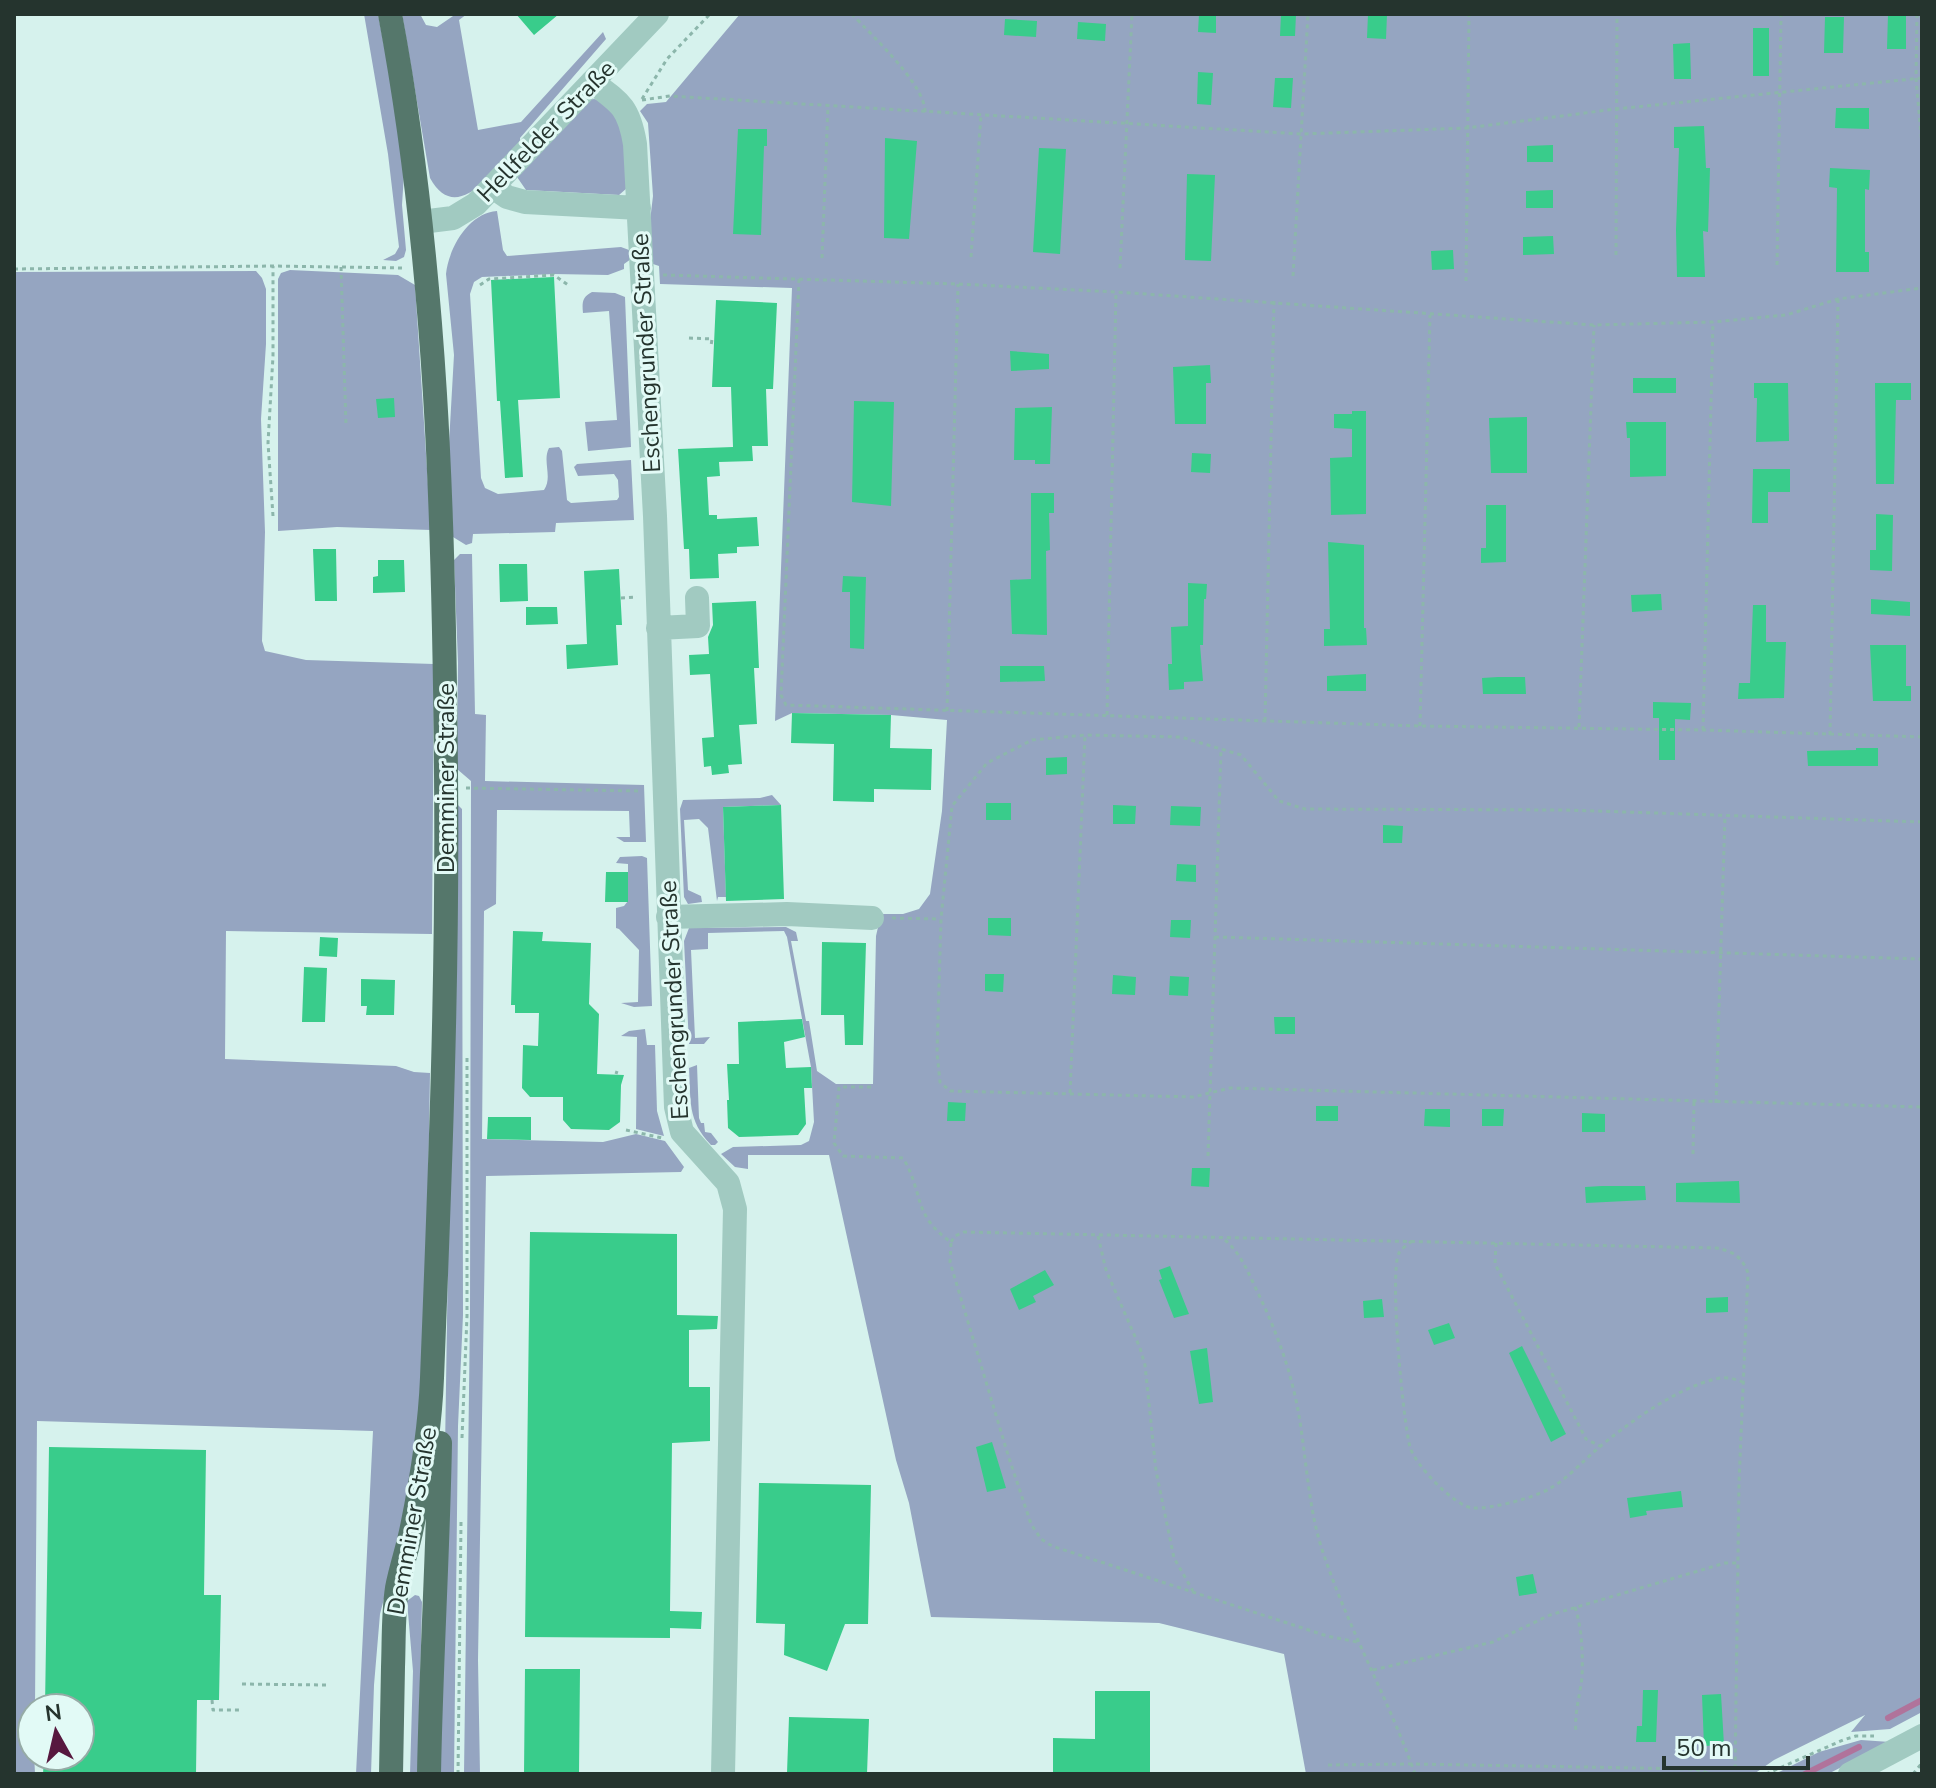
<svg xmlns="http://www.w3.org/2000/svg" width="1936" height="1788" font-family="'Nunito Sans',sans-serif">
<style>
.green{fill:#95a5c1}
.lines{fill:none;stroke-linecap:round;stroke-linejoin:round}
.stream{stroke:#b0739b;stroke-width:6}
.building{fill:#39cc8b}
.path{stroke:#8cb6ab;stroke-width:3;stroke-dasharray:4 4;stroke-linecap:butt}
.minor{stroke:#a1cac1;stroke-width:24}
.major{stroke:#55776b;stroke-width:24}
.labels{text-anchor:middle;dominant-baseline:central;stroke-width:6;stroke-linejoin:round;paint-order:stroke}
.street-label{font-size:24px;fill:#25342e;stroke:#e2faf6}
</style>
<rect width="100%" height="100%" fill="#d6f2ed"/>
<path class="green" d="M364,14H378L391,82L404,174L402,205L406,250L404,257L396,261L383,260L395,254L399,247L388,154Z
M402,14H420L426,25L437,27L456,14H467L459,20L478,130L521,122L603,32L606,39L520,138V143C497,167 457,228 430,178Z
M740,14H1922V1712L1890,1729L1851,1732L1865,1715L1774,1760L1754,1774H1306L1284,1654L1159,1623L931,1617L909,1503L896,1460L829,1155H748V1169L735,1167L721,1154L733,1147L801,1145L809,1141L814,1122L811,1067L787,937L784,931L708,933V949L691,950L695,1038L710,1037L704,1044H689L684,941L689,928L786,927L796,932L798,941H791L806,1021H809L817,1071L836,1084H873L876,936L881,914H903L919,909L930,894L942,811L947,720L891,715L792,713L775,721L792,288L660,284L659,266L653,264L648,238L653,196L648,123L640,111L647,104L666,102Z
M594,99L601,100L622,118L627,188L619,195L526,190L517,177L587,100Z
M497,211L503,250L507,256L621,247L629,250L631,259L624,264V269L608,275L554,274L482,277L474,282L470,294L481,478L485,488L498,494L544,490C553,477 542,461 549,448L559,447L562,451L567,500L571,503L617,500L619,497L618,480L614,474L578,476L574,467L577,464L631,460L634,520L556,523L555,532L473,534L472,543L466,545L453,537L449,443L454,355L446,274C449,247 469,213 497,211Z
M290,270L398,275L415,285L431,530L337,527L278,531V279L281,273Z
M256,271L262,278L266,289V344L261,419L265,532L262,641L265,651L306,660L434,664L432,934L226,931L225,1059L396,1066L414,1072L430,1073L425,1381L412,1491L380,1614L374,1685L371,1774H356L373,1431L37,1421L35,1708H32L35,1774H14V272Z
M592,292L615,293L625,297L631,447L588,451L585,422L617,420L609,311L583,313C582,303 582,297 592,292Z
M460,554H472L475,714L486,715L485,781L644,785L646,842H624L616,837H630L629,811L497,810L496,904L484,911L482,1139L603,1142L636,1134L665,1141L684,1167L681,1172L486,1176L478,1660L480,1774H464L470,1315L471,781L457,769L458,663L454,560Z
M772,795L781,805L723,807L726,897H718L717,901L708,828L699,819L684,820L688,890L701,896L702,902L688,904L684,897L680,809L683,800L760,798Z
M455,802L462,809L463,1315L458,1426L454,1774H440Z
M642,856L647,858L652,1006L634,1007L621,1003L638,1002L639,950L619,929L616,928V908L624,906L628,901V864L616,863L620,857Z
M645,1029L647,1045H655L657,1111L664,1136L636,1129L637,1037L621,1036L629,1031Z
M697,1065L699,1118L701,1123H704L705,1132L711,1133L718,1142L715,1145H711C687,1120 691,1100 689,1068Z
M415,1595L419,1596L422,1602L418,1774H410L413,1671L407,1601Z
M1861,1740L1890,1742L1828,1774H1775L1819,1752Z"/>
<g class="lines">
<path class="stream" d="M1888,1718L1922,1700
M1805,1774L1859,1747"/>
</g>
<path class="building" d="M516,14H559L534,35Z
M1199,14H1216V33L1198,32Z
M1281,14H1296L1295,36H1280Z
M1368,14H1387L1386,39L1367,38Z
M1888,14H1906V49H1887Z
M1825,17H1844L1843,53H1824Z
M1005,19L1037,21L1036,37L1004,35Z
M1078,22L1106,24L1105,41L1077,39Z
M1753,28H1769V76H1753Z
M1690,43L1691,79H1674L1673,44Z
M1198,72L1213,73L1211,105L1197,104Z
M1275,78H1293L1291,108L1273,107Z
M1836,108H1869V129L1835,128Z
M1704,126L1706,168H1710L1708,232L1703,231L1705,277H1677L1676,230L1679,148H1674V127Z
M738,129H767V146H764L761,235L733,234Z
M885,138L917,141L909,239L884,238Z
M1553,145V162H1527V146Z
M1039,148L1066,149L1060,254L1033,252Z
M1830,168L1870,170L1869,190L1865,189V252H1869V272H1836L1837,188L1829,187Z
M1187,174L1215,175L1211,261L1185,260Z
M1553,190V208H1526V191Z
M1553,236L1554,254L1523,255V237Z
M1453,250L1454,269L1432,270L1431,251Z
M554,277L560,398L518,400L523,477L505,478L500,401H497L491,280Z
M716,300L777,303L773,389H766L768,446H752L753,461L719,462L720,476L707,477L709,515H717V519L757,517L759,546L737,547V553L718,554L719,578L690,579L689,549H684L678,449L733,447L731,387H712Z
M1010,351L1049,354V369L1011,371Z
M1210,365L1211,383H1206V424H1175L1173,367Z
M1633,378H1676V393H1633Z
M1754,383H1788L1789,441L1756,442L1757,398H1754Z
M1875,383H1911V400H1896L1894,484H1876Z
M394,398L395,417L378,418L376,399Z
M854,401L894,402L891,506L852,502Z
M1052,407L1050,464H1035V460H1014L1015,408Z
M1352,411H1366V514L1331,515L1330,458L1352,457V429L1334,428V414H1352Z
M1527,417V473H1491L1489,418Z
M1626,422H1666V476L1630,477V438H1627Z
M1192,453L1211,454L1210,473L1191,472Z
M1753,469H1790V492H1768V523H1752Z
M1031,493H1054V513H1049L1050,550L1046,551L1047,635L1012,634L1010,580L1031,579Z
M1486,505H1506V562L1481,563V548H1486Z
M1876,514L1893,515L1892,571L1870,570V550H1876Z
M1328,542L1364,545V628H1366L1367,645L1324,646V629H1330Z
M313,549H336L337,601H315Z
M378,560H404L405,592L373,593V577L378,576Z
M499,564H527L528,601L500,602Z
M619,569L622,625H616L618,665L567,669L566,645L587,644L584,571Z
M843,576L866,577L864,649L850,648V592H842Z
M1188,583L1207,584L1206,599H1204L1203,645H1200L1203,681L1184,682V689L1169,690L1168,664H1172L1171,627L1188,626Z
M1661,594L1662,610L1632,612L1631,595Z
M1871,599L1910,602V616L1871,614Z
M756,601L759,668H754L757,724L739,725L742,764L728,765L729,773L712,775L711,766L704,767L702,738L714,737L710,674L690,675L689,655L709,654L708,637L713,625L712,603Z
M1753,605H1766V642H1786L1784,698L1738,699L1739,683H1750Z
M526,607H557L558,624L526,625Z
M1870,645H1906V686H1911V701H1873Z
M1000,666H1044L1045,681L1000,682Z
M1366,674V691H1327V676Z
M1498,677H1525L1526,694H1483L1482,678Z
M1653,702L1691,703L1690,720L1675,719V760H1659V718H1653Z
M792,713L891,715L890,748L932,749L931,790L874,789V802L833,801L834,744L791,743Z
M1856,748H1878V766H1808L1807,751L1856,750Z
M1067,757V774L1046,775V758Z
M986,803H1011V820H986Z
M781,805L784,899L726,901L723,807Z
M1113,805L1136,806L1135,824H1113Z
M1171,806L1201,807L1200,826L1170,825Z
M1383,825L1403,826L1402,843H1383Z
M1177,864L1196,865V882L1176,881Z
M606,872H628V902H605Z
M988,918H1011V936L988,935Z
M1171,920H1191L1190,938L1170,937Z
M513,931L543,932L542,941L591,943L589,1004L599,1014L597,1074L624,1075L621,1085L620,1122L609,1130L571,1129L563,1120V1097H530L522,1088L523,1045L538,1046L539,1013H515V1005H511Z
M320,937L338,938L337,957L319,956Z
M822,942L866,943L863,1045H845L844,1015H821Z
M304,967L327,968L325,1022H302Z
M985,974H1004L1003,992L985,991Z
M1113,975L1136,977L1135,995L1112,994Z
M1170,976L1189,977L1188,996L1169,995Z
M361,979L395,980L394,1015H366L367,1006H361Z
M1274,1017H1295V1034H1275Z
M802,1019L805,1037L784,1042L786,1068L811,1067L812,1088H804L806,1124L798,1135L739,1137L728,1128L727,1100H729L727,1064H739L738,1022Z
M948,1102L966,1103L965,1121H947Z
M1316,1106H1338V1121H1316Z
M1425,1109H1450V1127L1424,1126Z
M1482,1109H1504L1503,1126H1482Z
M1582,1113L1605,1114V1132H1582Z
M488,1117H531V1140L487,1139Z
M1192,1168H1210L1209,1187L1191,1186Z
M1739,1181L1740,1203L1676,1202V1183Z
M1602,1186H1645L1646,1200L1586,1203L1585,1187Z
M530,1232L677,1234V1315L718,1316L717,1329L689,1330V1387H710V1441L672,1443L670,1611L702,1612L701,1629L670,1628V1638L525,1637Z
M1170,1266L1189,1314L1174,1318L1159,1280L1162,1279L1159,1270Z
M1045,1270L1054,1285L1033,1296L1036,1302L1019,1310L1010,1289Z
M1728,1297V1312L1706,1313V1298Z
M1382,1299L1384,1317L1364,1318L1363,1301Z
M1449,1323L1455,1338L1434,1345L1428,1330Z
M1522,1346L1566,1434L1551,1442L1509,1353Z
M1207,1348L1213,1402L1199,1404L1190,1351Z
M992,1442L1006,1488L987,1492L976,1447Z
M49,1447L206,1450L204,1595H221L219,1700H197L196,1774H43L44,1756H80V1708H45Z
M759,1483L871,1485L868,1624H845L827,1671L784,1655L785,1624L756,1623Z
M1681,1491L1683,1507L1646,1511L1647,1515L1630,1518L1627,1498Z
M1533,1574L1537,1593L1519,1596L1516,1577Z
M525,1669H580L579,1774H524Z
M1643,1690H1658L1656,1742H1636L1637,1726H1642Z
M1095,1691H1150V1774H1053V1738L1095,1739Z
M1721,1694L1724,1745L1704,1746L1702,1695Z
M789,1717L869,1719L867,1774L787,1773Z"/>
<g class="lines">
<path class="path" d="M852,14C871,35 925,84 925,112
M1917,14L1916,79L1922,145
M642,99L667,59L710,14
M642,100L670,96L1302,134L1467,128L1616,109L1922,78
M1616,255L1617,14
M971,257L981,115
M822,258L828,106
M1777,265L1781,14
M341,267L346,425
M1120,268L1132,14
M14,269L273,266L403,268
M663,275L958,284L1116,292L1594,325L1713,322L1786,315L1838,299L1922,288
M1293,276L1308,14
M799,279L781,695L786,705L1420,726L1703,730L1922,737
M1466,281L1469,14
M480,285L489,279L554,275L568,285
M689,338L712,339L711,346
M273,516L268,443L273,356V266
M621,598L637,597
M947,711L958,284
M1107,715L1116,292
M1265,721L1274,301
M1420,726L1430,315
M1579,727L1594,325
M1703,730L1713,322
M1830,735L1838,299
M466,788L642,791
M1922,822L1566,810L1305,809L1279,801L1241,755L1181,737L1085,735L1032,740L987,763L952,806L941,919L937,1053L940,1082L950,1091L1193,1097L1230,1088L1922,1107
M892,918L940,919
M1215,937L1922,959
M616,1074L617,1071
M871,1087H839L834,1143L843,1156L903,1158C924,1193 912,1215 951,1242L950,1262L1008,1455L1031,1524L1041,1539L1052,1546L1327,1636L1357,1642
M1070,1093L1085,735
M1716,1103L1725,816
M626,1130L662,1138
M1693,1154L1694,1102
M1208,1156L1221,749
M1098,1236L1106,1270L1140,1348L1145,1365L1156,1471L1174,1558L1193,1591
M1225,1240C1241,1254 1248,1272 1257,1291C1275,1328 1289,1365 1297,1405C1306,1450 1307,1499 1320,1543C1345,1623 1387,1695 1415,1774
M1412,1241C1408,1244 1401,1249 1399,1253C1389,1272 1403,1421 1410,1447C1415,1465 1455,1507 1473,1508C1492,1509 1533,1498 1549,1489C1566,1480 1582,1462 1596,1450C1625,1425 1678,1387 1716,1379C1726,1376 1736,1379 1745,1383
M951,1242L955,1236L964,1232L1717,1248C1734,1252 1742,1257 1748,1273L1739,1482L1735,1774
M1496,1243L1495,1264L1586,1439L1600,1446
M462,1438L467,1316V1058
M1575,1607C1582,1629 1583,1653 1582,1677C1580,1696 1574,1713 1576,1733
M1373,1670L1493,1642L1550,1615L1725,1563H1740
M242,1684L327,1685
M212,1700L213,1710H241
M1328,1765L1411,1764L1695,1769L1711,1774
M458,1774L461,1522
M1766,1774L1843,1740L1856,1736H1874
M1913,1774L1922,1763"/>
<path class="minor" d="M592,82C621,103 629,108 635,144L655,516L676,1107L682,1132L728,1183L735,1209L723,1774
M494,188L507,197L525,202L639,208
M421,222L453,218L476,204L657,14
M658,628L698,626L697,598
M668,917L787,914L872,918
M1850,1774L1922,1736"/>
<path class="major" d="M390,14C437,265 444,519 446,774C448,976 440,1177 432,1378C430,1428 422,1478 412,1527C408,1548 401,1567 397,1588C393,1614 394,1641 393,1667C392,1703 392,1738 391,1774
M429,1774C431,1663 438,1553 440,1443"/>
</g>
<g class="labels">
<g class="street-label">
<text transform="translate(546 131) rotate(-46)">Hellfelder Straße</text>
<text transform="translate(646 353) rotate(-93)">Eschengrunder Straße</text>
<text transform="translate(446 778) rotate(-90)">Demminer Straße</text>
<text transform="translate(674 1000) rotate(-93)">Eschengrunder Straße</text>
<text transform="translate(412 1521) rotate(-80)">Demminer Straße</text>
</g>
</g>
<rect width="1936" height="1788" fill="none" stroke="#25342e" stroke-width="32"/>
<g transform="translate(56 1732) rotate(352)"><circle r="38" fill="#e2faf6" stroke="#96aba6" stroke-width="2"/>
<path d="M0-6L14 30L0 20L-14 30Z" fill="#57183f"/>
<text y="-12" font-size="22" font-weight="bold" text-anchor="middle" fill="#25342e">N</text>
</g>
<path d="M1664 1756v12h144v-12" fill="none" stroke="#25342e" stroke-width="4"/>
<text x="1676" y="1756" font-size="24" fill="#25342e" stroke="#e2faf6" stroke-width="6" paint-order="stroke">50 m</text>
</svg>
